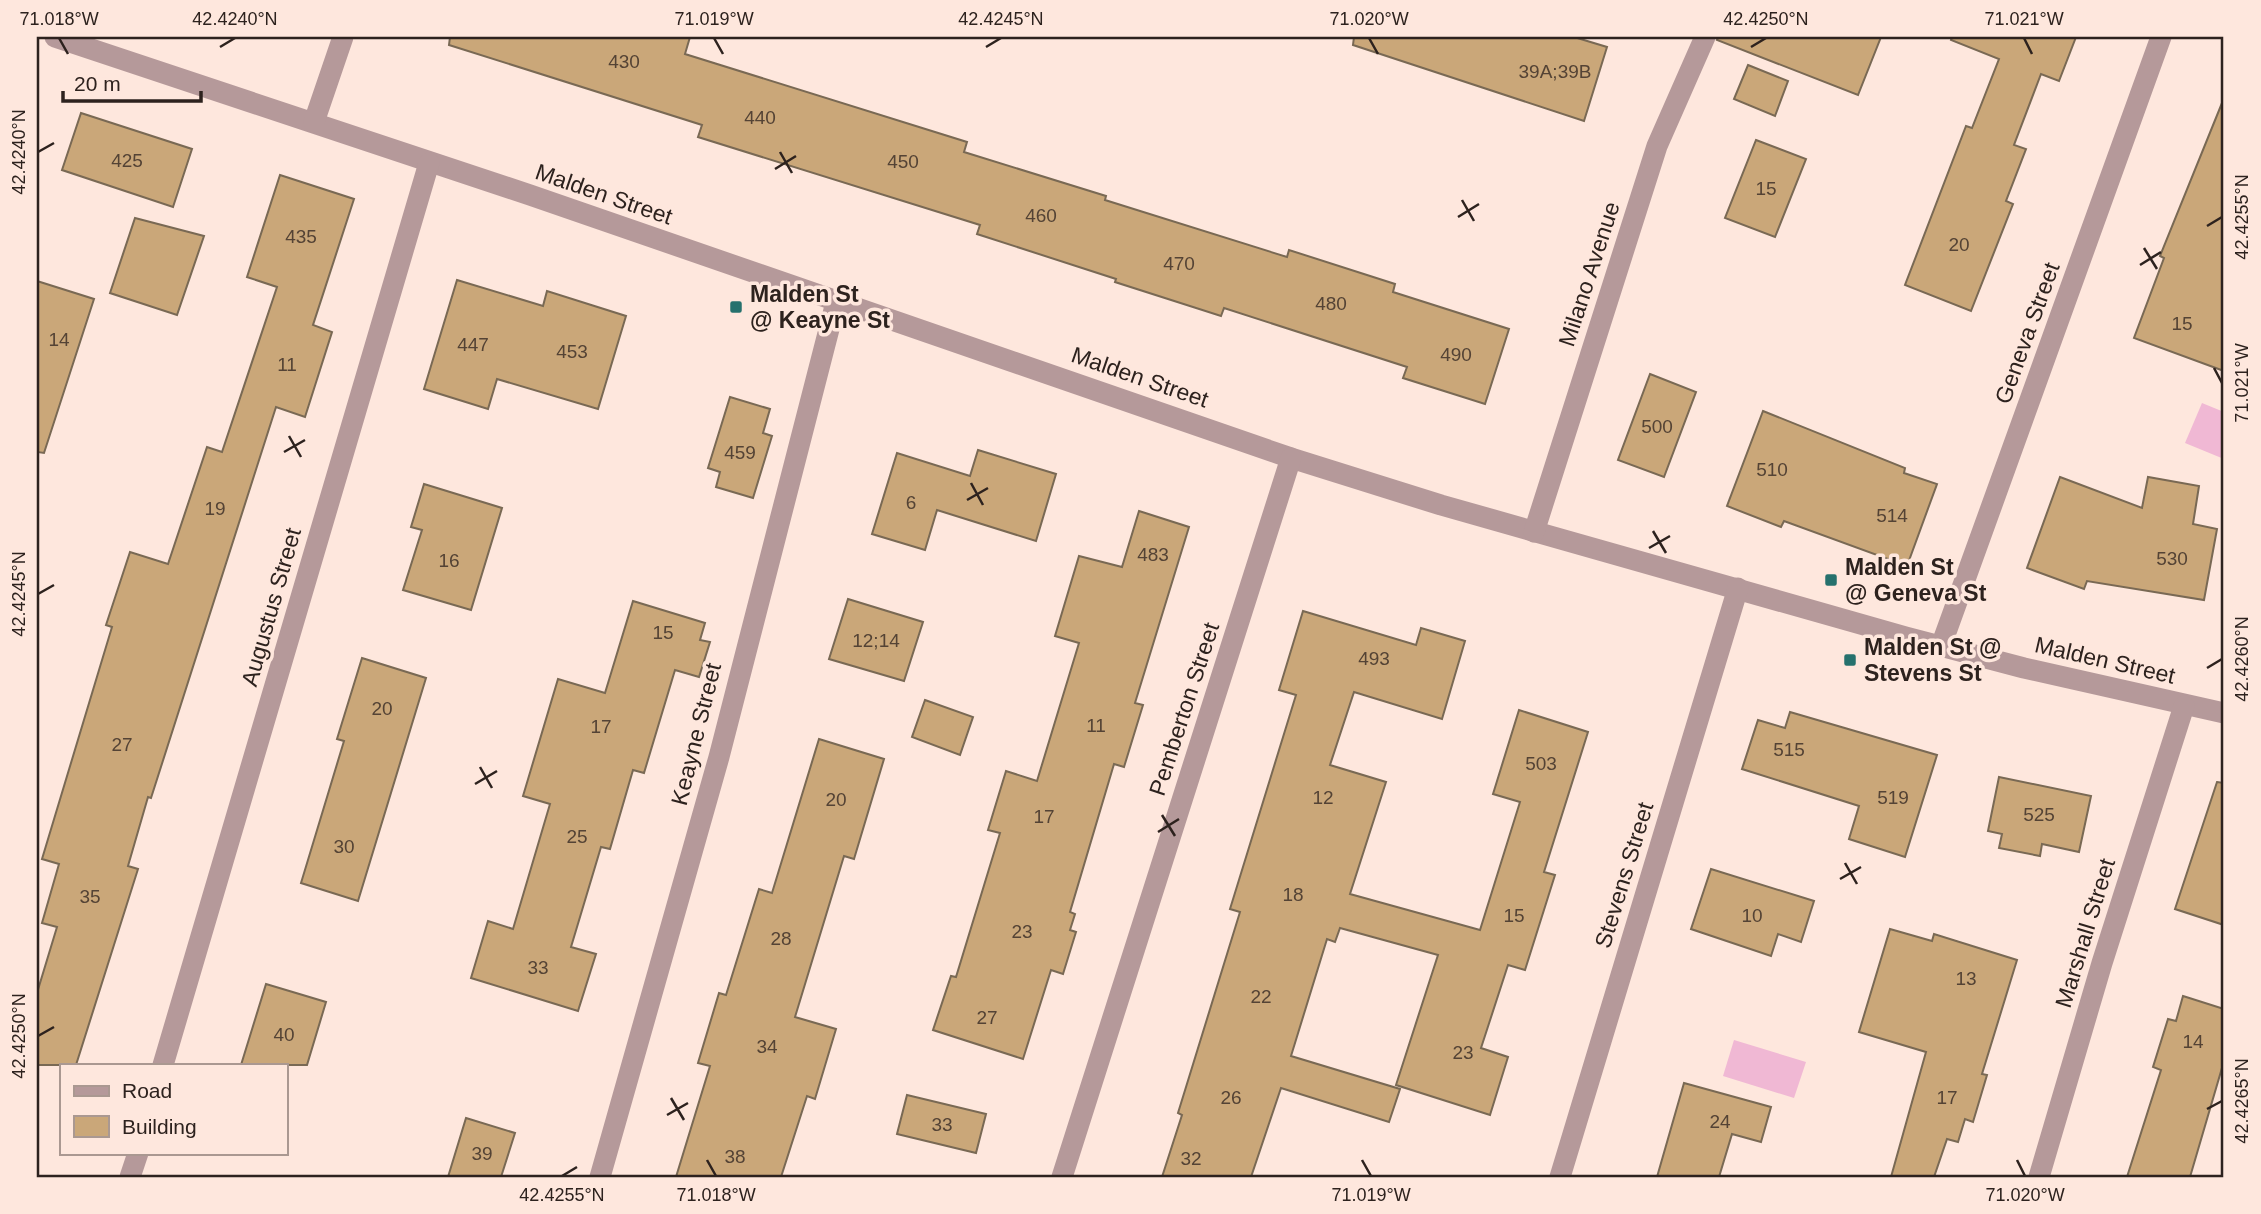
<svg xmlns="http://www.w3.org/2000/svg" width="2261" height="1214" font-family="Helvetica,sans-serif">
<rect width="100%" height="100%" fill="#fee7dd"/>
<g fill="#f0b8d4">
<path d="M 2202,403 L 2224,412 L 2224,459 L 2185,443 Z"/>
<path d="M 1734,1040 L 1806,1062 L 1794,1098 L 1723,1076 Z"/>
</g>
<g fill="#caa779" stroke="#796954" stroke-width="2">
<path d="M 450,37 L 690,37 L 685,54 L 967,142 L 964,152 L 1106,196 L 1105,200 L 1287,257 L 1289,250 L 1395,284 L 1393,292 L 1509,329 L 1485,404 L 1403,378 L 1407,367 L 1224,308 L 1221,316 L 1115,282 L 1116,279 L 977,234 L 980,225 L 698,137 L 702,125 L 449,45 Z"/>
<path d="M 1354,37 L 1574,37 L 1607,47 L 1584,121 L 1353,45 Z"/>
<path d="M 1718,37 L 1881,37 L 1858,95 L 1717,40 Z"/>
<path d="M 1952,37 L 2076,37 L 2059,81 L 2041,74 L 2014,145 L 2026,149 L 2006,201 L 2013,204 L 1971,311 L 1905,285 L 1966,126 L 1972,128 L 1999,59 L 1951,40 Z"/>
<path d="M 1748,65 L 1788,81 L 1775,116 L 1734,99 Z"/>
<path d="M 2222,103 L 2224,104 L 2224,371 L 2134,338 L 2164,258 L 2160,256 Z"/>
<path d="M 81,113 L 192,149 L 173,207 L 62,170 Z"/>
<path d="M 1756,140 L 1806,159 L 1775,237 L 1725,218 Z"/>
<path d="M 280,175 L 354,199 L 313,325 L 332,332 L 305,417 L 276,407 L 151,798 L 148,797 L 128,866 L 138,869 L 76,1065 L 37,1065 L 37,993 L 57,927 L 42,923 L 59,864 L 42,859 L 112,627 L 106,625 L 130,552 L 168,564 L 207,447 L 222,452 L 277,287 L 247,277 Z"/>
<path d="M 135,218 L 204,236 L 177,315 L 110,293 Z"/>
<path d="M 457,280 L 543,306 L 547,291 L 626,316 L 598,409 L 497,379 L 488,409 L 424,389 Z"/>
<path d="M 37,281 L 94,299 L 44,453 L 37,452 Z"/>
<path d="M 1650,374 L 1696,392 L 1664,477 L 1618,460 Z"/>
<path d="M 730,397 L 770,409 L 763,433 L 772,436 L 753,498 L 716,487 L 720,472 L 708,468 Z"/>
<path d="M 1763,411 L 1905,468 L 1904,473 L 1937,484 L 1907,566 L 1784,521 L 1781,527 L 1727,506 Z"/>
<path d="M 978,450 L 1056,474 L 1036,541 L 937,510 L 925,550 L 872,534 L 897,453 L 970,476 Z"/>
<path d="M 2060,477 L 2142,508 L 2148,477 L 2199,486 L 2193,524 L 2217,529 L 2204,600 L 2087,581 L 2084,589 L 2027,568 Z"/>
<path d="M 424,484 L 502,508 L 471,610 L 403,590 L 422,530 L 411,527 Z"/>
<path d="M 1139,511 L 1189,527 L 1135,703 L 1143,705 L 1124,767 L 1114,764 L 1070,912 L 1075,914 L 1070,930 L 1076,932 L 1063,974 L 1051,970 L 1023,1059 L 933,1030 L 951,976 L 956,977 L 1000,833 L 988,830 L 1006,771 L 1037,781 L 1079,643 L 1055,636 L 1079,556 L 1122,567 Z"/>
<path d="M 848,599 L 923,622 L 904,681 L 829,659 Z"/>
<path d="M 633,601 L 705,623 L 700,640 L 710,642 L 699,677 L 675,670 L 644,773 L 633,770 L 610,849 L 601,847 L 571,947 L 596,954 L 578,1011 L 471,978 L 488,921 L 513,929 L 550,804 L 523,796 L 558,679 L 605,693 Z"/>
<path d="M 1303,611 L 1416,645 L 1421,628 L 1465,641 L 1442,719 L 1354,692 L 1330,765 L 1386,782 L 1350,894 L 1480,930 L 1520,802 L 1493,794 L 1519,710 L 1588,732 L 1544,872 L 1555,875 L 1525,970 L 1508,965 L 1481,1048 L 1508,1057 L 1490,1115 L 1396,1085 L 1438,955 L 1340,928 L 1335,942 L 1327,939 L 1291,1056 L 1400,1089 L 1389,1122 L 1281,1088 L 1251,1177 L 1162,1177 L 1182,1115 L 1178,1113 L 1240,912 L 1230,909 L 1296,695 L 1279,690 Z"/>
<path d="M 362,658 L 426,678 L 358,901 L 301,883 L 344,741 L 337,739 Z"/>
<path d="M 925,700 L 973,717 L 960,755 L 912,737 Z"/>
<path d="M 1790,712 L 1937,755 L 1905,857 L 1849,839 L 1859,806 L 1742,769 L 1758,720 L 1785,728 Z"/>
<path d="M 819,739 L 884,759 L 854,859 L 844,856 L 795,1017 L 836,1029 L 815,1099 L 807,1096 L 781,1177 L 676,1177 L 710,1066 L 698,1063 L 719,993 L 726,995 L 759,889 L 772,893 Z"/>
<path d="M 1999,777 L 2091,796 L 2079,852 L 2042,844 L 2040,856 L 1999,848 L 2002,834 L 1988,831 Z"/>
<path d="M 2217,782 L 2224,783 L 2224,925 L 2175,909 Z"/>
<path d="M 1711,869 L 1814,901 L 1801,942 L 1778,934 L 1771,956 L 1691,929 Z"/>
<path d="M 1890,929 L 1932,941 L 1934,934 L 2017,960 L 1982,1074 L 1987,1075 L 1973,1122 L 1965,1119 L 1958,1142 L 1947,1139 L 1934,1177 L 1891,1177 L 1926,1052 L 1859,1032 Z"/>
<path d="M 266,984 L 326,1002 L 307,1065 L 241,1065 Z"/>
<path d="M 2183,996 L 2224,1009 L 2224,1061 L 2190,1177 L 2127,1177 L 2161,1070 L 2153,1067 L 2168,1019 L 2176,1021 Z"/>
<path d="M 1684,1083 L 1771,1107 L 1761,1142 L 1732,1134 L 1719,1177 L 1657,1177 Z"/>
<path d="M 907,1095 L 986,1114 L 976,1153 L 897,1134 Z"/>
<path d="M 466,1118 L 515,1133 L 501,1177 L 448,1177 Z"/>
</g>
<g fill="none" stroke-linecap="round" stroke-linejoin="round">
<g stroke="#b5999a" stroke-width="21">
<path d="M 55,37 L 530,195 L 1291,458 L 1441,505 L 1906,637 L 2024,668 L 2224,713"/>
<path d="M 314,122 L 343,37"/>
<path d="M 1534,532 L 1657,146 L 1705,37"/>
<path d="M 1941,646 L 2161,37"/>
<path d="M 163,1065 L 429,163"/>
<path d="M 130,1177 L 138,1153"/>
<path d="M 600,1177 L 719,757 L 836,302"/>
<path d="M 1062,1177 L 1291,458"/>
<path d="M 1560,1177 L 1738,588"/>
<path d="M 2039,1177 L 2102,963 L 2184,706"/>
</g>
</g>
<path fill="none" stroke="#2d221e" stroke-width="2.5" d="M 59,38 L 68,54M 714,38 L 723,54M 1369,38 L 1378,54M 2024,38 L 2032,54M 220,47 L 235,38M 986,47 L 1001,38M 1751,47 L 1766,38M 38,152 L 54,143M 780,152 L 792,173M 775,169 L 796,156M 1462,200 L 1474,221M 1458,217 L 1479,204M 2207,226 L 2222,217M 2144,248 L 2157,269M 2140,265 L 2161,252M 2214,368 L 2222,383M 289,436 L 301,457M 284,452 L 305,440M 971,483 L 983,505M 967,500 L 988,488M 1653,531 L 1666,553M 1649,548 L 1670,536M 38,594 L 54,585M 2207,668 L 2222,659M 480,767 L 492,788M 475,784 L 497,771M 1162,815 L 1175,836M 1158,832 L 1179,819M 1845,863 L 1857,884M 1840,879 L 1861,867M 38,1036 L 54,1027M 671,1098 L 684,1120M 2207,1109 L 2222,1101M 667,1115 L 688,1103M 707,1160 L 716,1176M 1362,1160 L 1371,1176M 2017,1160 L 2025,1176M 562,1176 L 577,1167"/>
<g fill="#26716d" stroke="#fee7dd" stroke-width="2.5">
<rect x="729" y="300" width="14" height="14" rx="3.5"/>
<rect x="1824" y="573" width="14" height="14" rx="3.5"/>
<rect x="1843" y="653" width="14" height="14" rx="3.5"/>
</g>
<g text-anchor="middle" stroke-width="7" stroke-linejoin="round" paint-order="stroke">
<g font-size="19" fill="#544335">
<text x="624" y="68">430</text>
<text x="1555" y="78">39A;39B</text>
<text x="760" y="124">440</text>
<text x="127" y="167">425</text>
<text x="903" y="168">450</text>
<text x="1766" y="195">15</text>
<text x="1041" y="222">460</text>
<text x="301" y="243">435</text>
<text x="1959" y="251">20</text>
<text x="1179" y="270">470</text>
<text x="1331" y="310">480</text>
<text x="2182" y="330">15</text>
<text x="59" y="346">14</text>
<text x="473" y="351">447</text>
<text x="572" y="358">453</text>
<text x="1456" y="361">490</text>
<text x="287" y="371">11</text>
<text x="1657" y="433">500</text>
<text x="740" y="459">459</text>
<text x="1772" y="476">510</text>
<text x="911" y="509">6</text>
<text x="215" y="515">19</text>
<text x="1892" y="522">514</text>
<text x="1153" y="561">483</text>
<text x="2172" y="565">530</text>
<text x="449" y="567">16</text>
<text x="663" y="639">15</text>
<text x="876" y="647">12;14</text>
<text x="1374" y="665">493</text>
<text x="382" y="715">20</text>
<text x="1096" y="732">11</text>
<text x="601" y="733">17</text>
<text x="122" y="751">27</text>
<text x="1789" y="756">515</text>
<text x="1541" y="770">503</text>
<text x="1323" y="804">12</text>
<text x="1893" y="804">519</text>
<text x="836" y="806">20</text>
<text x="2039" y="821">525</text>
<text x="1044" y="823">17</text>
<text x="577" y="843">25</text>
<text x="344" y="853">30</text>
<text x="1293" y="901">18</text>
<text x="90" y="903">35</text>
<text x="1514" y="922">15</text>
<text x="1752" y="922">10</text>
<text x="1022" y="938">23</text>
<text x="781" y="945">28</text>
<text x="538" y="974">33</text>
<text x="1966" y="985">13</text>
<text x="1261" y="1003">22</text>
<text x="987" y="1024">27</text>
<text x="284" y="1041">40</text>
<text x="2193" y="1048">14</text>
<text x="767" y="1053">34</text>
<text x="1463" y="1059">23</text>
<text x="1231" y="1104">26</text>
<text x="1947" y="1104">17</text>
<text x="1720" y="1128">24</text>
<text x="942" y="1131">33</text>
<text x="482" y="1160">39</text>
<text x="735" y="1163">38</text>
<text x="1191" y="1165">32</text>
</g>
<g font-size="23" fill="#2d221e" stroke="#fee7dd">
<text transform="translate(604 194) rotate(19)" y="8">Malden Street</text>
<text transform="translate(1589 274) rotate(-72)" y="8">Milano Avenue</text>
<text transform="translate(2027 333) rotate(-70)" y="8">Geneva Street</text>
<text transform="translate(1140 377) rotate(19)" y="8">Malden Street</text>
<text transform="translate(271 607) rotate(-74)" y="8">Augustus Street</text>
<text transform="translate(2105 660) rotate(13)" y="8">Malden Street</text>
<text transform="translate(1184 709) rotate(-72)" y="8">Pemberton Street</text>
<text transform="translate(696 734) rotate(-76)" y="8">Keayne Street</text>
<text transform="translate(1624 875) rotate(-73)" y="8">Stevens Street</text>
<text transform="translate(2085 933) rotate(-73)" y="8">Marshall Street</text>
</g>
<g font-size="23" font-weight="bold" fill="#2d221e" stroke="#fee7dd" text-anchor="start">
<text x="750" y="302">Malden St<tspan x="750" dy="26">@ Keayne St</tspan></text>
<text x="1845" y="575">Malden St<tspan x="1845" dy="26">@ Geneva St</tspan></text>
<text x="1864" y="655">Malden St @<tspan x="1864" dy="26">Stevens St</tspan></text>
</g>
</g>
<rect width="2261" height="1214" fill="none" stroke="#fee7dd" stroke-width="77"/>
<rect x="60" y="1064" width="228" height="91" fill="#fee7dd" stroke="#aa9891" stroke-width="2"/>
<rect x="74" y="1086" width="35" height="10" fill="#b5999a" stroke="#aa9891" stroke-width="2"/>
<text x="122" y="1098" font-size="21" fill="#2d221e">Road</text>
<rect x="74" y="1116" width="35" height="21" fill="#caa779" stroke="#aa9891" stroke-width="2"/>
<text x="122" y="1134" font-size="21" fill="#2d221e">Building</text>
<path d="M63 91v10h138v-10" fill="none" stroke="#2d221e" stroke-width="3.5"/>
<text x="74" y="91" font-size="21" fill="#2d221e" stroke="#fee7dd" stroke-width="5" paint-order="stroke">20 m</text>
<rect x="38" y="38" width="2184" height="1138" fill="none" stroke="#2d221e" stroke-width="2.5"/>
<g font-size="18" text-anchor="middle" fill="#2d221e">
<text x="59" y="25">71.018°W</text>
<text x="235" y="25">42.4240°N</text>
<text x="714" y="25">71.019°W</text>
<text x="1001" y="25">42.4245°N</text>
<text x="1369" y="25">71.020°W</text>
<text x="1766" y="25">42.4250°N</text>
<text x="2024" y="25">71.021°W</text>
<text transform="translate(19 152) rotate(-90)" y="6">42.4240°N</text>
<text transform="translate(2242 217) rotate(-90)" y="6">42.4255°N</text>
<text transform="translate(2242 383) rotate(-90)" y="6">71.021°W</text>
<text transform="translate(19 594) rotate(-90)" y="6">42.4245°N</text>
<text transform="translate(2242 659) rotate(-90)" y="6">42.4260°N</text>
<text transform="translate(19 1036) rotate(-90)" y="6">42.4250°N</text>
<text transform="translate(2242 1101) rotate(-90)" y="6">42.4265°N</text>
<text x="562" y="1201">42.4255°N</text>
<text x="716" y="1201">71.018°W</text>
<text x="1371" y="1201">71.019°W</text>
<text x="2025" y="1201">71.020°W</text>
</g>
</svg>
